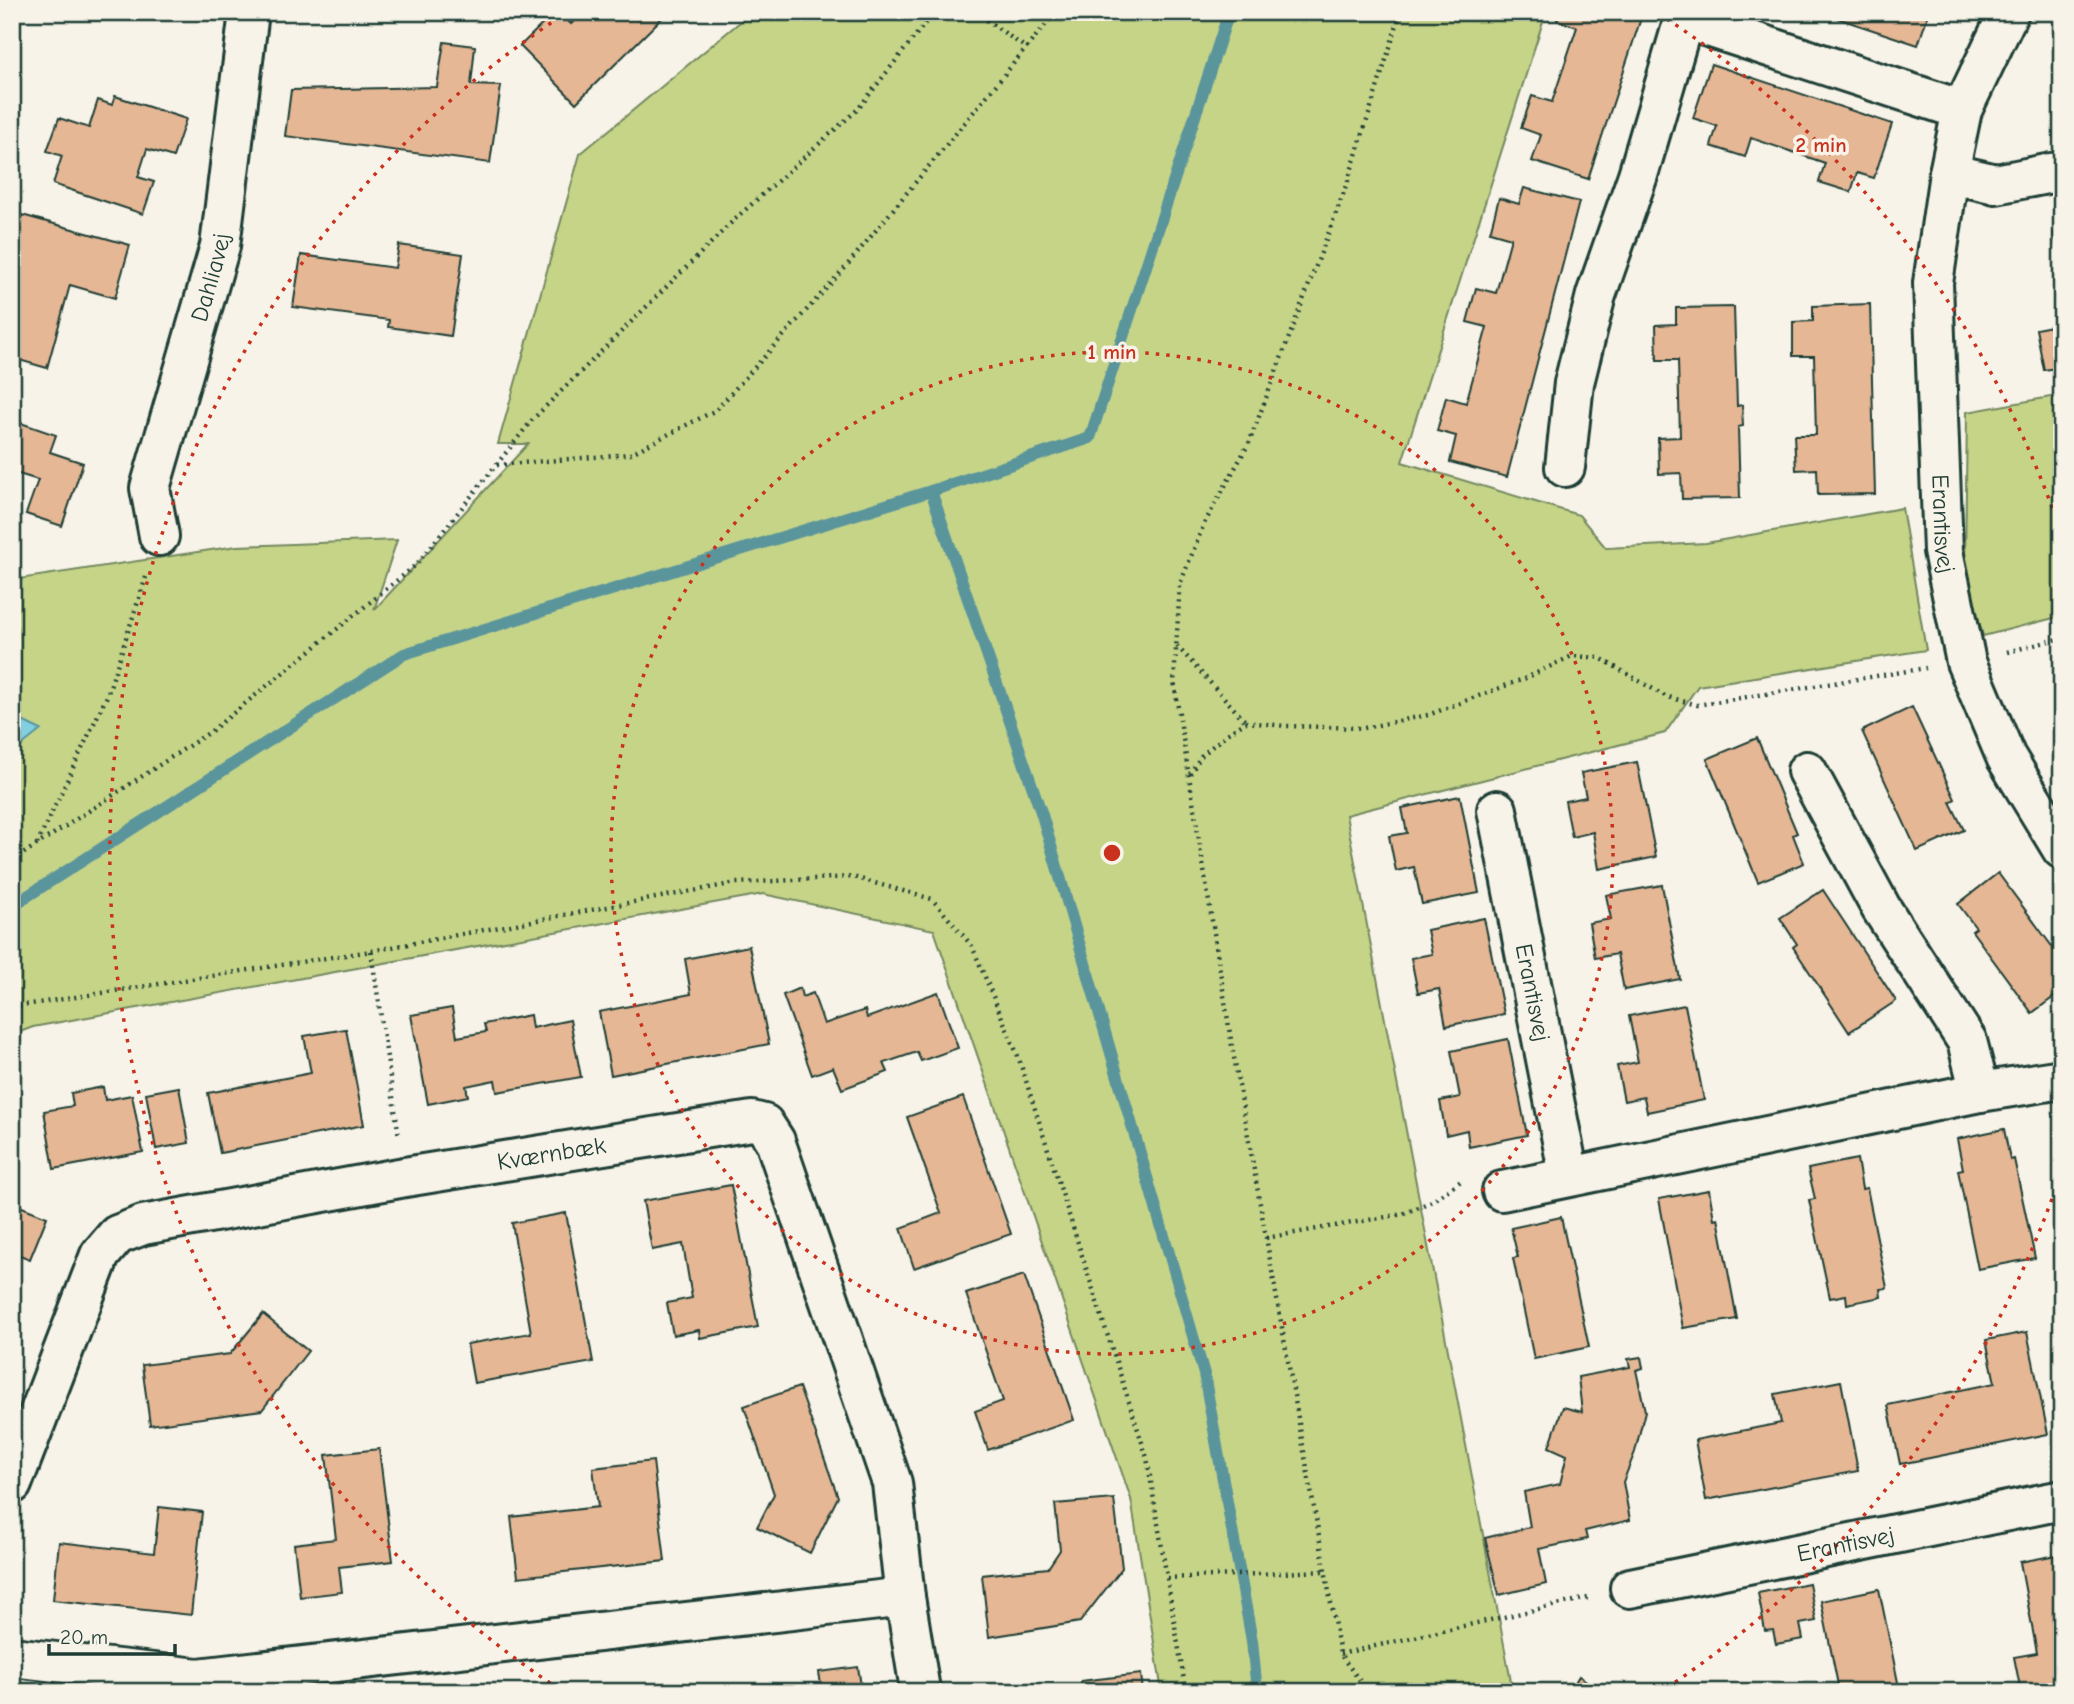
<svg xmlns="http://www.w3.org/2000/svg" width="2074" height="1704" font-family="'Comic Neue',sans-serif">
<rect width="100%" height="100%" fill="#f7f3e8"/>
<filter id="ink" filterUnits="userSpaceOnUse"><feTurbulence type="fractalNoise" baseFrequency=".0143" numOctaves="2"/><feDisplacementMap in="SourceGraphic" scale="14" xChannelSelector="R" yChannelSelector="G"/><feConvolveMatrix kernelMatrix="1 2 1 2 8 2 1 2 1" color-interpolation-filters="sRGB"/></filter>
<g filter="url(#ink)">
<g fill="#c6d488" stroke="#72885e" stroke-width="2">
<path d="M 752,12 L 1546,12 L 1402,462 L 1579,515 L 1606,548 L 1706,543 L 1902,508 L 1926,650 L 1698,686 L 1665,733 L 1346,815 L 1513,1692 L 1162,1692 L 1131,1499 L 934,930 L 763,894 L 33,1027 L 12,1035 L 12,580 L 237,546 L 397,540 L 374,610 L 528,444 L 498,444 L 580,154 Z"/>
<path d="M 2062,395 L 2062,616 L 1983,636 L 1965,569 L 1967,412 Z"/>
</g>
<path fill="#82cfe2" stroke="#5a959c" stroke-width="2" d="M 14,717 L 41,730 L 12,753 L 12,718 Z"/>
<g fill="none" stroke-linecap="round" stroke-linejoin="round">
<g stroke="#5a959c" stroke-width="12">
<path d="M 1229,12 L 1090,438 L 931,491 L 1042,815 L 1204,1374 L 1252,1641 L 1257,1692"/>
<path d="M 12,906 L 404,654 L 931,491"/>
</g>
</g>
<g fill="#e5b795" stroke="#1f3d34" stroke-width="2">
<path d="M 555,12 L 559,12 L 571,24 L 583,12 L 668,12 L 576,103 L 520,46 Z"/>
<path d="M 1559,12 L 1643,12 L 1588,179 L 1532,161 L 1541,135 L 1521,128 L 1532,96 L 1552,102 L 1577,27 L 1557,20 Z"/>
<path d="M 1819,12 L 1929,12 L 1918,45 Z"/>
<path d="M 444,42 L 475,46 L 471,85 L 501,86 L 490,163 L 285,136 L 291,90 L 437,87 Z"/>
<path d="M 1711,64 L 1892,124 L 1874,178 L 1857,173 L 1851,192 L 1819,182 L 1825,163 L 1751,138 L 1745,157 L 1711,146 L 1717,126 L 1693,118 Z"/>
<path d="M 115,96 L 186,119 L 173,157 L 147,149 L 138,177 L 154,182 L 143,214 L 53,184 L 62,156 L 47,151 L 59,118 L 89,128 L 98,100 L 112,105 Z"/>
<path d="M 1524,188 L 1579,202 L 1507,477 L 1450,462 L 1456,436 L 1437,431 L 1446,397 L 1466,403 L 1487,327 L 1467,322 L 1476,288 L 1496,293 L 1511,238 L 1490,232 L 1499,198 L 1519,204 Z"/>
<path d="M 22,215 L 130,245 L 115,298 L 70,285 L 47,368 L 12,358 L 12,250 Z"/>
<path d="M 2062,231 L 2062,270 L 2054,233 Z"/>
<path d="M 399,245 L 463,254 L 451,336 L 388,327 L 389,320 L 293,307 L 301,255 L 395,268 Z"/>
<path d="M 1870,304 L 1875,494 L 1818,495 L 1817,469 L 1796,470 L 1794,435 L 1816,435 L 1814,356 L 1793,356 L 1793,322 L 1813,321 L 1813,306 Z"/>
<path d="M 1734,307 L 1737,406 L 1742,405 L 1743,426 L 1738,427 L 1740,498 L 1682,499 L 1681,473 L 1659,474 L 1658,438 L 1680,437 L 1678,360 L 1657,360 L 1656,325 L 1676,324 L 1676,308 Z"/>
<path d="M 2062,324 L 2062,367 L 2044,370 L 2036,329 Z"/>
<path d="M 12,420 L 56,435 L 50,452 L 83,463 L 62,526 L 26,514 L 38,480 L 12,472 Z"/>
<path d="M 1912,707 L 1955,799 L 1950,802 L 1964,830 L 1917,851 L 1862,731 Z"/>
<path d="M 1757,738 L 1797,833 L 1793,835 L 1804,863 L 1758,882 L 1707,759 Z"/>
<path d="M 1637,762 L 1656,857 L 1599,869 L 1593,832 L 1572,837 L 1565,801 L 1586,797 L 1581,773 Z"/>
<path d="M 1460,796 L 1479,893 L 1422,904 L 1414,867 L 1396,871 L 1389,836 L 1407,833 L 1402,808 Z"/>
<path d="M 1998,873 L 2062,960 L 2062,991 L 2032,1013 L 1972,931 L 1976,928 L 1958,904 Z"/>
<path d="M 1662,885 L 1680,979 L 1624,990 L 1617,954 L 1595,958 L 1589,923 L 1611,919 L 1606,895 Z"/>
<path d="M 1823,890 L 1896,1001 L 1849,1032 L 1793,947 L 1797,944 L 1780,918 Z"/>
<path d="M 1484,918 L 1504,1014 L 1446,1026 L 1439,989 L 1418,993 L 1411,958 L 1432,954 L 1427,930 Z"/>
<path d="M 749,946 L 769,1044 L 611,1075 L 599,1012 L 691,994 L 685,959 Z"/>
<path d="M 800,988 L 802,997 L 813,993 L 824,1024 L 865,1010 L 867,1018 L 938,992 L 958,1048 L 921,1061 L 917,1052 L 884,1063 L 888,1072 L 842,1089 L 833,1067 L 812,1075 L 783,995 Z"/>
<path d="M 1685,1005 L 1704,1100 L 1647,1112 L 1644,1097 L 1624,1101 L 1617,1066 L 1638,1062 L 1629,1016 Z"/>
<path d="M 452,1008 L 457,1037 L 486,1032 L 484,1024 L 530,1015 L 532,1028 L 570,1020 L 581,1077 L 497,1092 L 495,1080 L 466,1086 L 468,1096 L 428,1104 L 411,1015 Z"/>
<path d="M 346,1029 L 364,1125 L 220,1153 L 208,1093 L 311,1073 L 304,1036 Z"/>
<path d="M 1508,1039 L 1527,1135 L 1469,1147 L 1467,1130 L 1446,1135 L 1440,1101 L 1460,1097 L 1451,1051 Z"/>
<path d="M 103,1087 L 105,1100 L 132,1095 L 143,1152 L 54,1169 L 44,1111 L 73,1106 L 71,1093 Z"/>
<path d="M 179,1087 L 189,1143 L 156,1149 L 146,1093 Z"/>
<path d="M 963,1097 L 1011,1234 L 914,1268 L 901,1228 L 941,1213 L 907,1117 Z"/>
<path d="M 2004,1129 L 2010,1160 L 2014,1159 L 2035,1258 L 1978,1269 L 1958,1170 L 1963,1169 L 1957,1139 Z"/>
<path d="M 1857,1159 L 1862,1189 L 1867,1188 L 1887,1288 L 1880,1289 L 1881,1297 L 1847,1304 L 1846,1295 L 1830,1298 L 1809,1200 L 1815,1199 L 1808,1169 Z"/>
<path d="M 731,1185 L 758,1327 L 700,1338 L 699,1330 L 673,1335 L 667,1303 L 692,1298 L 683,1244 L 652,1250 L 643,1201 Z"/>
<path d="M 1709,1190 L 1714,1219 L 1718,1218 L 1737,1319 L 1683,1328 L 1659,1199 Z"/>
<path d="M 12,1203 L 47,1217 L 30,1259 L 12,1252 Z"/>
<path d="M 566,1213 L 593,1362 L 474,1383 L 467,1344 L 531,1333 L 512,1223 Z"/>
<path d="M 1561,1217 L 1589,1347 L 1534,1359 L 1513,1258 L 1518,1257 L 1511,1228 Z"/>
<path d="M 1024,1275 L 1074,1420 L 988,1450 L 975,1411 L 1003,1401 L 966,1294 Z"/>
<path d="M 263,1314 L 308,1351 L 262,1410 L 150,1425 L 142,1365 L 230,1354 Z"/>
<path d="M 2027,1332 L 2048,1434 L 1900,1464 L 1888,1405 L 1995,1383 L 1986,1340 Z"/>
<path d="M 1641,1357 L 1643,1368 L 1636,1370 L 1645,1411 L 1635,1452 L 1623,1482 L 1630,1520 L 1585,1531 L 1587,1539 L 1539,1549 L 1546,1584 L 1499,1595 L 1485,1538 L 1530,1527 L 1524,1492 L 1560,1484 L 1567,1455 L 1549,1447 L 1563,1407 L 1582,1412 L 1578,1377 L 1630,1367 L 1628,1359 Z"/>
<path d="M 1841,1381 L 1858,1471 L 1706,1500 L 1695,1440 L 1781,1423 L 1775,1394 Z"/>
<path d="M 799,1387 L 838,1497 L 810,1553 L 757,1527 L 774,1494 L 744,1406 Z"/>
<path d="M 379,1449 L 393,1561 L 339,1567 L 342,1592 L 300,1597 L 294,1544 L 336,1539 L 326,1455 Z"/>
<path d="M 653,1461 L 665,1561 L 518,1577 L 511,1517 L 598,1507 L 593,1468 Z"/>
<path d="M 1114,1499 L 1122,1568 L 1080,1622 L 989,1637 L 982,1575 L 1048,1568 L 1060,1550 L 1055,1504 Z"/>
<path d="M 159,1507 L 202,1512 L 191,1615 L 53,1600 L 59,1542 L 154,1553 Z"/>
<path d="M 2062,1554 L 2062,1689 L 2021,1692 L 2014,1657 L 2037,1653 L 2020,1562 Z"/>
<path d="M 1809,1583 L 1816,1621 L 1800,1624 L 1803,1639 L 1776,1644 L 1773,1630 L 1765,1631 L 1758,1593 Z"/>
<path d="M 1879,1589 L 1900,1692 L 1829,1692 L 1839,1690 L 1821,1601 Z"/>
<path d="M 858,1667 L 862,1692 L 822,1692 L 819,1672 Z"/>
<path d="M 1141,1674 L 1143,1692 L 1082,1692 L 1081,1681 Z"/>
<path d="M 1579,1676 L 1603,1692 L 1569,1692 Z"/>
</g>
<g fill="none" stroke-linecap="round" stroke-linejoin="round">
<defs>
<g id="street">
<path id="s1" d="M 2009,12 L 1962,110 L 1949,173 L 1933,283 L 1943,551 L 1966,662 L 2006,757 L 2062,849"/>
<path d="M 1684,19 L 1962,110"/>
<path d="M 1949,173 L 1996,184 L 2062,171"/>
<path d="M 1565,467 L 1574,383 L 1596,295 L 1638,175 L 1686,12"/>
<path id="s2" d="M 159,536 L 150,488 L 220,246 L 249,12"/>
<path d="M 1807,771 L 1881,908 L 1967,1041 L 1980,1092"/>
<path id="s3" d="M 1497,810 L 1569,1176"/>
<path d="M 1502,1191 L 1980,1092 L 2062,1079"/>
<path id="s4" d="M 12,1484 L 100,1255 L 117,1235 L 143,1225 L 405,1177 L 752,1121 L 764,1124 L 775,1141 L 892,1483 L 905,1597 L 920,1690"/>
<path id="s5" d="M 1630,1588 L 2062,1500"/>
<path d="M 12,1657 L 198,1678 L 905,1597"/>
</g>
</defs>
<use href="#street" stroke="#1f3d34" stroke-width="44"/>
<g stroke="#1f3d34" stroke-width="4.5" stroke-dasharray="2 5" stroke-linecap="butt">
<path d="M 975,12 L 1026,48"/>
<path d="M 497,465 L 630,454 L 716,410 L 844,269 L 1056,12"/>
<path d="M 1177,646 L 1246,722"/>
<path d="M 2007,652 L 2062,638"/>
<path d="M 1190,774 L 1201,756 L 1227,734 L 1246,722 L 1286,726 L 1364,728 L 1428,715 L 1526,678 L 1572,656 L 1600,658 L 1665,696 L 1697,705 L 1926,668"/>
<path d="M 37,844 L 107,696 L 147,574"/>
<path d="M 12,861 L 210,732 L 416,565 L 533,419 L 734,220 L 858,109 L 934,12"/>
<path d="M 371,951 L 399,1137"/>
<path d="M 12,1007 L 371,951 L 736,883 L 853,877 L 932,899 L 972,946 L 1018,1056 L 1147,1458 L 1186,1692"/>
<path d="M 1266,1238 L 1403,1214 L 1432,1201 L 1461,1181 L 1464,1182"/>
<path d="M 1167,1578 L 1325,1571"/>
<path d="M 1340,1654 L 1592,1597"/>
<path d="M 1368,1692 L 1340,1654 L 1232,1046 L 1174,682 L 1180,584 L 1204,524 L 1249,443 L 1347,184 L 1401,12"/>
</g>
<use href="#street" stroke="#f7f3e8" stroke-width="38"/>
</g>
</g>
<g fill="none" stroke="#c8321e" stroke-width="3.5" stroke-dasharray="3.5 7">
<circle cx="1112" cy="853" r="501"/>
<path d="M2059 1179A1002 1002 0 0 1 1665 1689M559 1689A1002 1002 0 0 1 566 13M1658 13A1002 1002 0 0 1 2059 527"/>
</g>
<g text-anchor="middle" stroke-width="7" stroke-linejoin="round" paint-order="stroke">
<g font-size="24" fill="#1f3d34" stroke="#f7f3e8">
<text dy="8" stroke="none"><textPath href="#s2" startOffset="268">Dahliavej</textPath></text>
<text dy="8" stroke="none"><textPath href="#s1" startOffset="525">Erantisvej</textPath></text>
<text dy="8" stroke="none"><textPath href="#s3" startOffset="186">Erantisvej</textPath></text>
<text dy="8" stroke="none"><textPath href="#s4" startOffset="714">Kværnbæk</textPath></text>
<text dy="8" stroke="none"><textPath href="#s5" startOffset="220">Erantisvej</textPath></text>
</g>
</g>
<circle cx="1112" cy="853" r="10" fill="#c8321e" stroke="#f7f3e8" stroke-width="3.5"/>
<g font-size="21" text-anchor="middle" font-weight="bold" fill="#c8321e" stroke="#f7f3e8" stroke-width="7" stroke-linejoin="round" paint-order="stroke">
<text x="1821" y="152">2 min</text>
<text x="1112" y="359">1 min</text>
</g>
<rect width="2074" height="1704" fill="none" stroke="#f7f3e8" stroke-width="42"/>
<rect x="21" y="21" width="2032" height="1662" fill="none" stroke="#1f3d34" stroke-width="2.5" filter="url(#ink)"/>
<path d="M49 1644v10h126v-10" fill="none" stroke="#1f3d34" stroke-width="3.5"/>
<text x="60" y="1644" font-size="21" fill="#1f3d34" stroke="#f7f3e8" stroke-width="5" paint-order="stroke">20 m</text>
</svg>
